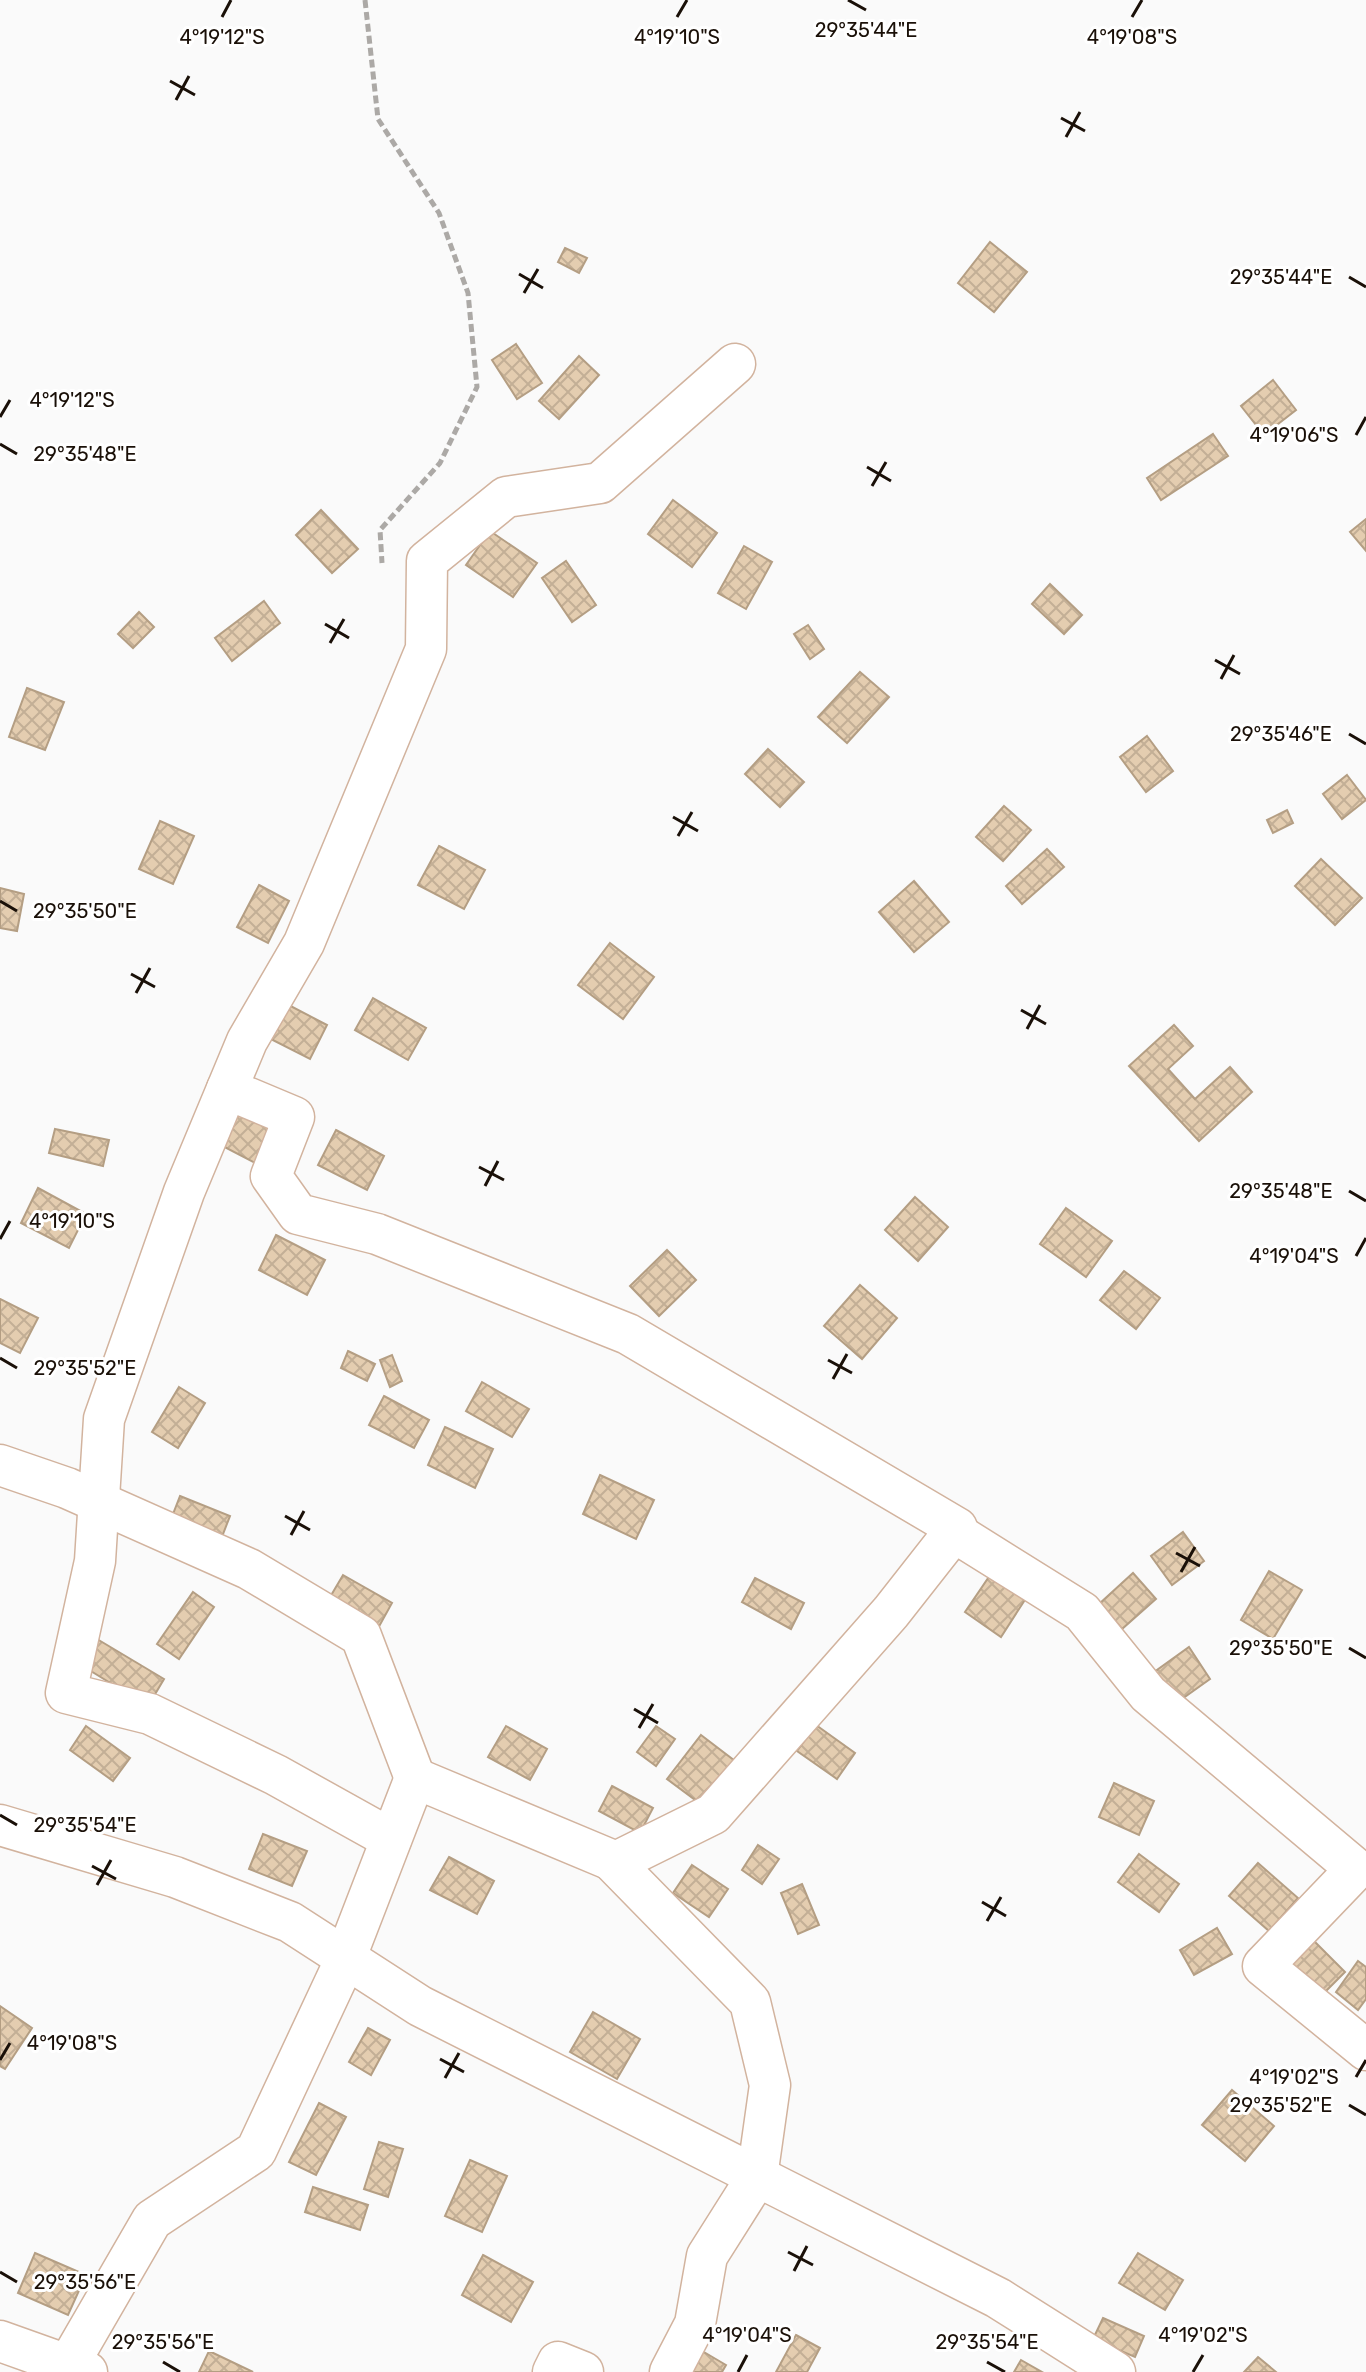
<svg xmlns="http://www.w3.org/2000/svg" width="1366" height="2372" font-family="Rubik,sans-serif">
<defs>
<pattern id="building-cross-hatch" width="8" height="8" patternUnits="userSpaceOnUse" patternTransform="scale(2)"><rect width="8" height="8" fill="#e4cdb0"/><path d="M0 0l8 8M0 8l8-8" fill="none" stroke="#c3af96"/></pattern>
</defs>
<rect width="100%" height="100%" fill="#fafafa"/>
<g fill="url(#building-cross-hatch)" stroke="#b49e83" stroke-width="2">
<path d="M 990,242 L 1027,272 L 994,312 L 958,283 Z"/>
<path d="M 565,248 L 587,258 L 579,273 L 558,262 Z"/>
<path d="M 516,344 L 542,383 L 517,399 L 492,360 Z"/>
<path d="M 579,356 L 599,375 L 559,419 L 539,401 Z"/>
<path d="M 1273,380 L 1296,410 L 1264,435 L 1241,406 Z"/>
<path d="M 1213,434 L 1228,456 L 1161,500 L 1147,478 Z"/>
<path d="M 673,500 L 717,533 L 692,567 L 648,534 Z"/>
<path d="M 321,510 L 358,549 L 332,573 L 296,535 Z"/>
<path d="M 1366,519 L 1366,551 L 1350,532 Z"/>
<path d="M 490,531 L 537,563 L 513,597 L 466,565 Z"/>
<path d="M 744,546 L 772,562 L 746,609 L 718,593 Z"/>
<path d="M 566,561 L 596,605 L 572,622 L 542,578 Z"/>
<path d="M 1050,584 L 1082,615 L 1064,634 L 1032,604 Z"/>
<path d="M 264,601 L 280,623 L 232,661 L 215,638 Z"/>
<path d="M 139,612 L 154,627 L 133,648 L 118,634 Z"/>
<path d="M 808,625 L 824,649 L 810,659 L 794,634 Z"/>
<path d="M 860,672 L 889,697 L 847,743 L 818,717 Z"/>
<path d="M 27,688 L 64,702 L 45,750 L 9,737 Z"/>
<path d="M 1147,736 L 1173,771 L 1146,792 L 1120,757 Z"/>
<path d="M 768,749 L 804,782 L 780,807 L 745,774 Z"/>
<path d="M 1347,775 L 1366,800 L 1342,819 L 1323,794 Z"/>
<path d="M 1004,806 L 1031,830 L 1003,861 L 976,837 Z"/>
<path d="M 1287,810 L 1293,823 L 1273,833 L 1267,820 Z"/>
<path d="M 160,821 L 194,836 L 173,884 L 139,869 Z"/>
<path d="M 439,846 L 485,870 L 464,909 L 418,885 Z"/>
<path d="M 1047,849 L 1064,867 L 1022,904 L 1006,886 Z"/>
<path d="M 1321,859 L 1362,898 L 1335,925 L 1295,886 Z"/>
<path d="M 914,881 L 949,922 L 914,952 L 879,912 Z"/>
<path d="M 259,885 L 289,901 L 268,943 L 237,927 Z"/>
<path d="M 0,888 L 24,894 L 17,931 L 0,928 Z"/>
<path d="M 610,943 L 654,977 L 623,1019 L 578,985 Z"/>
<path d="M 373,998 L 426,1028 L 408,1060 L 355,1030 Z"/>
<path d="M 279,1000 L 327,1025 L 310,1059 L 261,1034 Z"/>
<path d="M 1174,1025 L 1193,1046 L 1168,1069 L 1195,1099 L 1230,1067 L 1252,1092 L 1199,1141 L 1129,1066 Z"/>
<path d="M 230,1107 L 279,1131 L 261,1166 L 213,1141 Z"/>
<path d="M 55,1129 L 109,1140 L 103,1166 L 49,1153 Z"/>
<path d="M 336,1130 L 384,1156 L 367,1190 L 318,1165 Z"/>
<path d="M 38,1188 L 86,1214 L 69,1248 L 21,1223 Z"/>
<path d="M 915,1197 L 948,1227 L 918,1261 L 885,1230 Z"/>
<path d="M 1066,1208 L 1112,1241 L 1086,1277 L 1040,1244 Z"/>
<path d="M 276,1235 L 325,1260 L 307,1295 L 259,1270 Z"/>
<path d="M 667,1250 L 696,1280 L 659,1316 L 630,1286 Z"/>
<path d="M 1124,1271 L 1160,1298 L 1136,1329 L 1100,1300 Z"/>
<path d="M 860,1285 L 897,1318 L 862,1359 L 824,1326 Z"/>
<path d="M 0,1299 L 38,1318 L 20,1353 L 0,1343 Z"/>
<path d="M 348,1351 L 375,1364 L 367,1381 L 341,1368 Z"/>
<path d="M 392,1355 L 402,1381 L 390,1387 L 380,1360 Z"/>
<path d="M 482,1382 L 529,1409 L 512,1437 L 466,1411 Z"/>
<path d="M 179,1387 L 205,1403 L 178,1448 L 152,1432 Z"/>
<path d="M 384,1396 L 429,1420 L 414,1448 L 369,1425 Z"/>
<path d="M 445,1427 L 493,1449 L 475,1488 L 428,1465 Z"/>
<path d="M 600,1475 L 654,1500 L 636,1539 L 583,1514 Z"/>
<path d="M 180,1496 L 230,1516 L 218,1547 L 168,1527 Z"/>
<path d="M 1183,1532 L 1204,1561 L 1172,1585 L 1151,1556 Z"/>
<path d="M 995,1568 L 1030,1592 L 1001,1637 L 965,1612 Z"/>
<path d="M 1269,1571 L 1302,1590 L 1273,1639 L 1241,1620 Z"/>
<path d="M 1133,1573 L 1156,1599 L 1122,1629 L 1100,1603 Z"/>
<path d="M 343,1575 L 392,1603 L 376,1632 L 326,1604 Z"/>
<path d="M 755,1578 L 804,1603 L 791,1629 L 742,1602 Z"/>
<path d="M 193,1592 L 214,1607 L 179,1659 L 157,1644 Z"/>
<path d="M 97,1639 L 164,1679 L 148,1706 L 81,1665 Z"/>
<path d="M 1189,1647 L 1210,1679 L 1172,1706 L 1150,1675 Z"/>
<path d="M 816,1725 L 855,1753 L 837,1779 L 797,1751 Z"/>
<path d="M 86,1726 L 130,1758 L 113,1781 L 70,1750 Z"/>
<path d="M 506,1726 L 547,1749 L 530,1780 L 488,1757 Z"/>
<path d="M 656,1726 L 675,1739 L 656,1766 L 637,1752 Z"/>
<path d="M 701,1735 L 735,1761 L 702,1805 L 667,1779 Z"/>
<path d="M 1114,1783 L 1154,1801 L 1139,1835 L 1099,1817 Z"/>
<path d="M 612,1786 L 653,1808 L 640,1833 L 599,1811 Z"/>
<path d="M 263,1834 L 307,1851 L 292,1886 L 249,1869 Z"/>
<path d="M 758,1845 L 779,1859 L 762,1884 L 742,1870 Z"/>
<path d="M 1139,1854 L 1179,1884 L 1159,1912 L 1118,1882 Z"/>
<path d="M 449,1857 L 494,1881 L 477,1914 L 430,1890 Z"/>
<path d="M 1258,1863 L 1298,1898 L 1269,1931 L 1229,1896 Z"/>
<path d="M 692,1865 L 728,1889 L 709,1917 L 673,1893 Z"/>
<path d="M 802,1884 L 819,1925 L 798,1934 L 781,1893 Z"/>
<path d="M 1217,1928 L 1232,1954 L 1194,1975 L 1180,1950 Z"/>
<path d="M 1311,1938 L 1345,1972 L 1315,2002 L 1281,1969 Z"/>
<path d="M 1358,1961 L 1366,1967 L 1366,1999 L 1358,2010 L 1336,1992 Z"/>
<path d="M 0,2006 L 32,2028 L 5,2069 L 0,2066 Z"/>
<path d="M 593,2012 L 640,2039 L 617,2079 L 570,2052 Z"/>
<path d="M 368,2028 L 390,2040 L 371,2075 L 349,2062 Z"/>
<path d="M 1232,2090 L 1274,2126 L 1245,2161 L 1202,2125 Z"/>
<path d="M 319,2103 L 346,2117 L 316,2175 L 289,2162 Z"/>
<path d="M 379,2142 L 403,2149 L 388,2197 L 364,2189 Z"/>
<path d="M 470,2160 L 507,2176 L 482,2232 L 445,2216 Z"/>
<path d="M 313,2187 L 368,2205 L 360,2230 L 305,2212 Z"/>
<path d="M 35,2253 L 86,2275 L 68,2315 L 18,2293 Z"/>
<path d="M 1138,2253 L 1183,2280 L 1165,2310 L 1119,2283 Z"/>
<path d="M 483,2255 L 533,2282 L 511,2322 L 462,2295 Z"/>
<path d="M 1103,2318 L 1144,2336 L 1135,2357 L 1093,2339 Z"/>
<path d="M 796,2335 L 820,2348 L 807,2372 L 776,2372 Z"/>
<path d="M 692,2345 L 726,2365 L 722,2372 L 680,2372 Z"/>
<path d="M 209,2351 L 253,2372 L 199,2372 Z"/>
<path d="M 1258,2357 L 1276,2372 L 1244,2372 Z"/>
<path d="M 1021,2360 L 1042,2372 L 1014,2372 Z"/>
</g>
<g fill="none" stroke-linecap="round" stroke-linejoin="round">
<defs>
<g id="minor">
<path d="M 0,1465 L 67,1488 L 249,1569 L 361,1636 L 415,1778"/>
<path d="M 954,1532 L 1082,1612 L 1148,1694 L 1356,1869 L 1263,1966 L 1366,2050"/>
<path d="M 0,1825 L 175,1877 L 290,1922 L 420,2006 L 998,2298 L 1115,2372"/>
<path d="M 391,1839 L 276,1775 L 150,1714 L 66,1693 L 95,1561 L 104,1419 L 184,1192 L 247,1041 L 304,943 L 426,649 L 427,561 L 506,497 L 600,483 L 735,364"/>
<path d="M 611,1860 L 750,2002 L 770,2085 L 757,2177 L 707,2256 L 695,2324 L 670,2372"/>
<path d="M 0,2341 L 87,2372"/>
<path d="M 64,2372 L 152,2220 L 256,2151 L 342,1967 L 415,1778 L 616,1862 L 713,1814 L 891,1612 L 957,1528 L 628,1334 L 377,1234 L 298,1214 L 271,1176 L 294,1117 L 227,1089"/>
<path d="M 553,2372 L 558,2362 L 583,2372"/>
</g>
</defs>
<use href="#minor" stroke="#d2b39e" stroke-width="43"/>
<path stroke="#aca9a6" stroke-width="5" stroke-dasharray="8 4" stroke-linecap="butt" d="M 365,0 L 378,119 L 439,213 L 468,293 L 477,387 L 440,463 L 380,530 L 382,563"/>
<use href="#minor" stroke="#fff" stroke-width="40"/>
</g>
<path fill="none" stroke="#1a1008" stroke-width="3" d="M 848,0 L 866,10M 222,17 L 231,0M 677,17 L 687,0M 1132,17 L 1142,0M 170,81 L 195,95M 176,100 L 189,76M 1061,118 L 1085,131M 1066,137 L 1080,112M 519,274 L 543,288M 1349,277 L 1366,287M 524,293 L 538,269M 0,417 L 10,400M 1356,435 L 1366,417M 0,444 L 17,454M 867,467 L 891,481M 872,486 L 886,462M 325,624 L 349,638M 330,643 L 344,619M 1215,660 L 1240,674M 1221,679 L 1234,655M 1349,734 L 1366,744M 673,817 L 698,831M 678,836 L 692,812M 0,901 L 17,911M 131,974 L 155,987M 136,993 L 150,968M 1021,1010 L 1046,1024M 1027,1029 L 1040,1005M 479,1167 L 504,1180M 485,1186 L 498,1161M 1349,1191 L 1366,1201M 0,1239 L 10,1221M 1356,1256 L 1366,1238M 0,1358 L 17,1368M 828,1360 L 852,1373M 833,1379 L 847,1354M 285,1516 L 310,1530M 291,1535 L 304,1511M 1176,1553 L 1200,1566M 1181,1572 L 1195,1547M 1349,1648 L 1366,1658M 634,1709 L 658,1723M 639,1728 L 653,1704M 0,1815 L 17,1825M 92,1866 L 116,1879M 97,1885 L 111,1860M 982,1902 L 1006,1916M 987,1921 L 1001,1897M 440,2059 L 464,2072M 0,2060 L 10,2043M 1356,2077 L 1366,2060M 445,2078 L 459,2053M 1349,2105 L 1366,2115M 788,2252 L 813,2265M 794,2271 L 807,2246M 0,2272 L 17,2282M 163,2362 L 180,2372M 987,2362 L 1005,2372M 738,2372 L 747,2355M 1193,2372 L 1203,2355"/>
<g font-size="20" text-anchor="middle" fill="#1a1008" stroke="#fff" stroke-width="6" stroke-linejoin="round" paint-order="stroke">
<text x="866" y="37">29°35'44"E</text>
<text x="222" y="44">4°19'12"S</text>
<text x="677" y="44">4°19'10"S</text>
<text x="1132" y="44">4°19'08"S</text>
<text x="1281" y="284">29°35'44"E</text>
<text x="72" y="407">4°19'12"S</text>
<text x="1294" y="442">4°19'06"S</text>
<text x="85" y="461">29°35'48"E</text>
<text x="1281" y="741">29°35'46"E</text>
<text x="85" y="918">29°35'50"E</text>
<text x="1281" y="1198">29°35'48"E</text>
<text x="72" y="1228">4°19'10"S</text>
<text x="1294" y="1263">4°19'04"S</text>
<text x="85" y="1375">29°35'52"E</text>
<text x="1281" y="1655">29°35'50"E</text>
<text x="85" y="1832">29°35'54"E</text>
<text x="72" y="2050">4°19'08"S</text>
<text x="1294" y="2084">4°19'02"S</text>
<text x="1281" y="2112">29°35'52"E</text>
<text x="85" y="2289">29°35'56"E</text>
<text x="747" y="2342">4°19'04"S</text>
<text x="1203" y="2342">4°19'02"S</text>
<text x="163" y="2349">29°35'56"E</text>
<text x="987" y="2349">29°35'54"E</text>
</g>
</svg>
